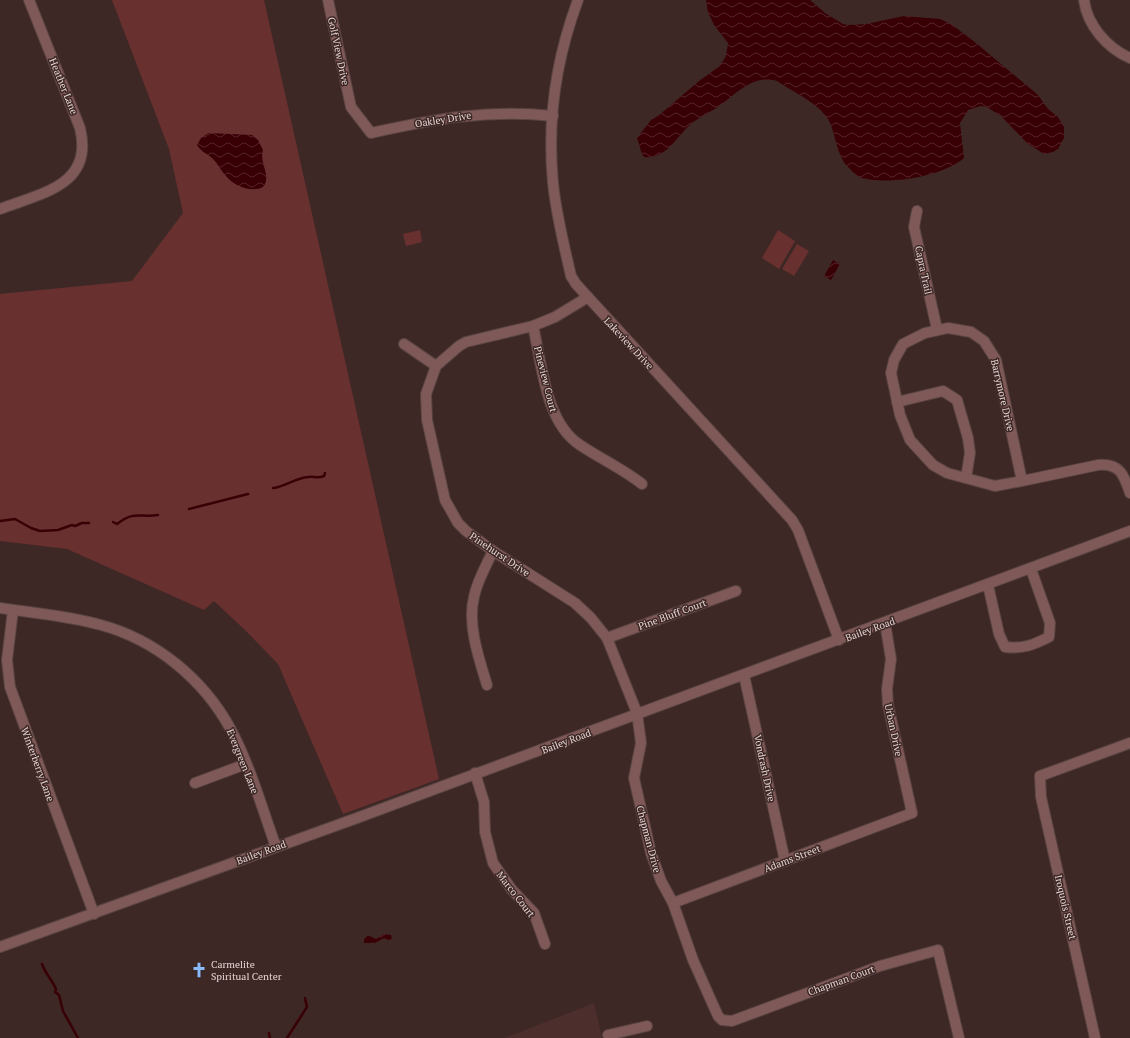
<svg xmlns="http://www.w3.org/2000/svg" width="1130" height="1038" font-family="'PT Serif',serif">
<defs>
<pattern id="water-waves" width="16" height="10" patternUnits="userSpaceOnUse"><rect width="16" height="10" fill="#380005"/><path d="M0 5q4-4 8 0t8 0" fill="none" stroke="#552429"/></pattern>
</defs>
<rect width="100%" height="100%" fill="#3e2826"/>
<path fill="#4c2e2d" d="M 594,1003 L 602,1038 L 505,1038 Z"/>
<g fill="#68302f">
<path d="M 112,0 L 264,0 L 439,779 L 343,814 L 278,664 L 246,631 L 214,601 L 204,610 L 67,549 L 0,541 L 0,294 L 132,281 L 183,213 L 169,149 Z"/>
<path d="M 420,230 L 422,242 L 406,246 L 403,234 Z"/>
<path d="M 778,230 L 795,241 L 779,269 L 762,258 Z"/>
<path d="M 797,244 L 809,251 L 794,276 L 782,269 Z"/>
</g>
<g fill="url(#water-waves)">
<path d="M 706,0 L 810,0 L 825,13 L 843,24 L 848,25 L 866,24 L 904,16 L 940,19 L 951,24 L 976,43 L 1038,95 L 1048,109 L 1058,117 L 1064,127 L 1064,138 L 1058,149 L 1053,152 L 1044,154 L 1027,143 L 1002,117 L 987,107 L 981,106 L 968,110 L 960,123 L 964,158 C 942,177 889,185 862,178 C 857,177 851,170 848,167 C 836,155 836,133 828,119 C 817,102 793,92 777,81 C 755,74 738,92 723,103 C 714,111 702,115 692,123 C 677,135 667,160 644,157 L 642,154 L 637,138 L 651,120 L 658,116 L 699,81 L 720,66 L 726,56 L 728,43 L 714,25 L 708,12 Z"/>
<path d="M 209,133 L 252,135 L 258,140 L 263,150 C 259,163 271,174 264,186 C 254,194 233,186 226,176 C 221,171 218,164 213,159 C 207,153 201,152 197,145 L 201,138 Z"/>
<path d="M 833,260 L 840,264 L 831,280 L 824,276 Z"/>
<path d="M 384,934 L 391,935 L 392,939 L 388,940 L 384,938 L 375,943 L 364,943 L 364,940 L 367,935 L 376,939 Z"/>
</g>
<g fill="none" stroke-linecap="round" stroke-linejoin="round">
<g stroke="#380005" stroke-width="2.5">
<path d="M 273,488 C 285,487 295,478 308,477 C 314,476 317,479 324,476 L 325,473"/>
<path d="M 189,509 L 248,494"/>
<path d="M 0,521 L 15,519 L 31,528 L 40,531 L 58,530 L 72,525 L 75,526 L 82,523 L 89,523"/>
<path d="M 113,522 L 117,524 C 135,510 140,518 158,515"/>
<path d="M 42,964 C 45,973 52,980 56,989 L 55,992 L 59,995 L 63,1011 L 78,1038"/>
<path d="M 269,1033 L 270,1038"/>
<path d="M 287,1038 L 307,1007 L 305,998"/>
</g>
<defs>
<g id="minor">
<path d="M 328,0 L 351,107 L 371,133 C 434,119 488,109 553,116"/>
<path d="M 578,0 C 556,59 547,121 553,183 C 556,214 564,245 571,276 L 576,284 L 792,520 L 798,530 L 839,640"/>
<path d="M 1084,0 C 1087,25 1107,48 1130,58"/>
<path d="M 0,209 C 42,193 94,185 80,128 L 29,0"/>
<path d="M 917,211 L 914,227 L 937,329"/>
<path d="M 588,297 L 555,317 L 533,326 L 466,342 L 459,346 L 436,366 L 426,394 L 427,420 L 445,500 L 458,523 L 466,531 L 493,551 L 575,603 L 591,618 L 607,638 L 637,713 L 641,743 L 634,778 L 651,853 L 661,881 L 673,903 L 693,960 L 718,1016 L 722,1020 L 732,1021 L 880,966 L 938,950 L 959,1038"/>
<path d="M 533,326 C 542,364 545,422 580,445 C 601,459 623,469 642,484"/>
<path d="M 404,344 L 436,366"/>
<path d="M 897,402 L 943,391 L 957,400 L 968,438 L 970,453 L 966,478"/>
<path d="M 1022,481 L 996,360 L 984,341 L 971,332 L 948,328 L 925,333 L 903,344 L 894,360 L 891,373 L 900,415 L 910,440 L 933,465 L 947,473 L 995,486 L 1022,481 L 1098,465 C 1120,463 1124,475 1130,493"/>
<path d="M 988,585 L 999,634 L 1005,647 C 1024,649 1033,645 1049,637 L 1050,623 L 1031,569"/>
<path d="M 0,608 C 34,613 69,616 101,625 C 156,640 203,679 230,728 C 250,765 262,808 276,847"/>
<path d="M 13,610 L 7,660 L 10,687 L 94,914"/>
<path d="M 607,638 L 736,591"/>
<path d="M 744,675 L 785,861"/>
<path d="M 487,685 C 479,659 467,624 474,597 C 477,581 486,566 493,551"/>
<path d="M 475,773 L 484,802 L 485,832 L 493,863 L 512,890 L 534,913 L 545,944"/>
<path d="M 195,783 L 246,764"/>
<path d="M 673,903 L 912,813 L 888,705 L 887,689 L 891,659 L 885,623"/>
<path d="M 608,1035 L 647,1026"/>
<path d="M 1095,1038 L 1041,797 L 1040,776 L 1130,743"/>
</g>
<path id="tertiary" d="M 0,947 L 357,818 L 1130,531"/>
</defs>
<use href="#minor" stroke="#594442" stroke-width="12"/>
<use href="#tertiary" stroke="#594442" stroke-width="12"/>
<use href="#minor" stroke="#7e5957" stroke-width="10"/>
<use href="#tertiary" stroke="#7e5957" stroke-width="10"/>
</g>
<defs>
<symbol id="church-bare" viewBox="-9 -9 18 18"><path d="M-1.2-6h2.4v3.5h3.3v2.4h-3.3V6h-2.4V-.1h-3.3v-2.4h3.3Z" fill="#88bafc" stroke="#3e2826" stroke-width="2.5" paint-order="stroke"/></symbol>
</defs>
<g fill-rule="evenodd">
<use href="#church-bare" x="188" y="959" width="22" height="22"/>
</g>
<g text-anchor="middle" stroke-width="3" stroke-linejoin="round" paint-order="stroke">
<g font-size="10" fill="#e6d6d5" stroke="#3e2826">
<text transform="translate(339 51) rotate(78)" y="4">Golf View Drive</text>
<text transform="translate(64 86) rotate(68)" y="4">Heather Lane</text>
<text transform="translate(443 119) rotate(-9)" y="4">Oakley Drive</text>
<text transform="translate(924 270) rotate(78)" y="4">Capra Trail</text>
<text transform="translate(629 343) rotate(47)" y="4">Lakeview Drive</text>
<text transform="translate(546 379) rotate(76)" y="4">Pineview Court</text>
<text transform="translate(1003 395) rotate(77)" y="4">Barrymore Drive</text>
<text transform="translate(500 554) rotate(34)" y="4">Pinehurst Drive</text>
<text transform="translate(672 614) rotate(-20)" y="4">Pine Bluff Court</text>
<text transform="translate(870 629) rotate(-20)" y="4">Bailey Road</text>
<text transform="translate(894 730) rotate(78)" y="4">Urban Drive</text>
<text transform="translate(566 741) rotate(-21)" y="4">Bailey Road</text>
<text transform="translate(243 761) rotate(68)" y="4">Evergreen Lane</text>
<text transform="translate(38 764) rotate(70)" y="4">Winterberry Lane</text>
<text transform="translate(765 768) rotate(78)" y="4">Vondrash Drive</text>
<text transform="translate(649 839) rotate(75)" y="4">Chapman Drive</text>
<text transform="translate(261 852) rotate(-20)" y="4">Bailey Road</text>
<text transform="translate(792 858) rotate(-21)" y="4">Adams Street</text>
<text transform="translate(516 894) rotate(52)" y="4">Marco Court</text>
<text transform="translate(1066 907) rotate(77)" y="4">Iroquois Street</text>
<text transform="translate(841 980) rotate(-20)" y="4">Chapman Court</text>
</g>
<g font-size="10" fill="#e6d6d5" stroke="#3e2826" text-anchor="start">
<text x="211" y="968">Carmelite<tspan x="211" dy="12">Spiritual Center</tspan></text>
</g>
</g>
</svg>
